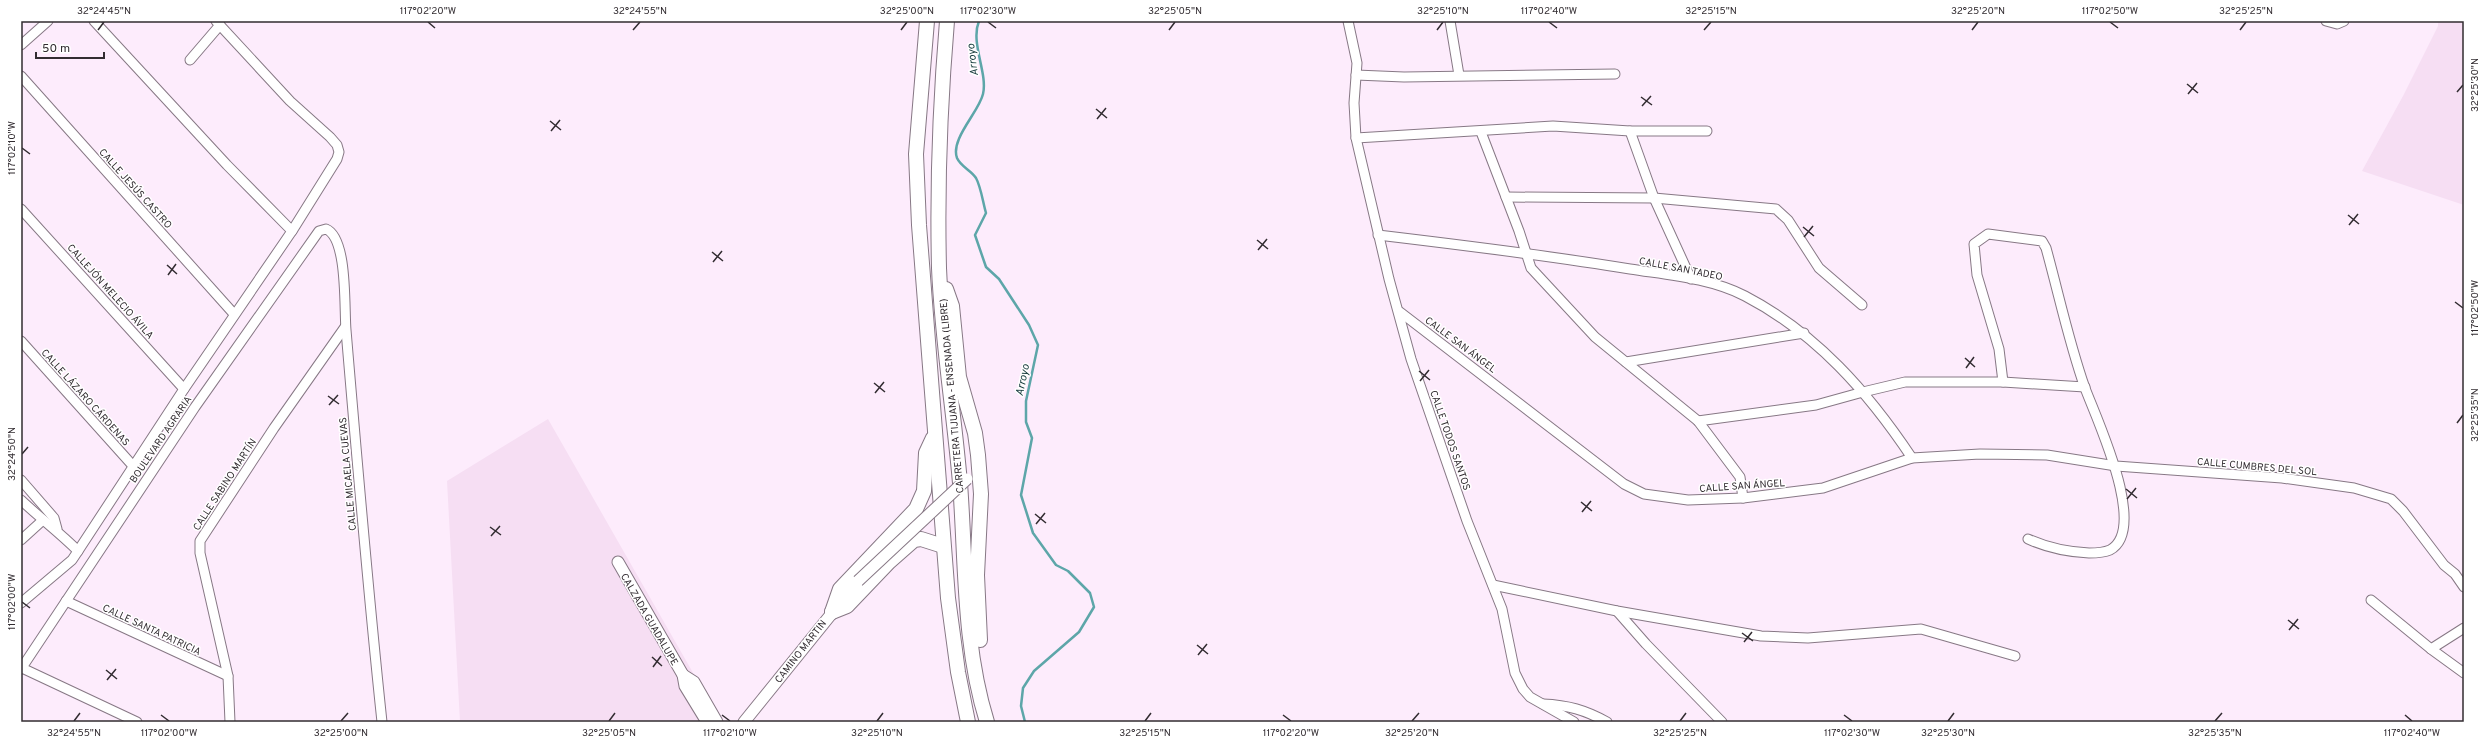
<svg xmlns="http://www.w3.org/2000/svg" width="2485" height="743" font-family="Overpass,sans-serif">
<rect width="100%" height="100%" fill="#fdecfc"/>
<g fill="#f6def3">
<path d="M 2438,21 L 2464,21 L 2464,205 L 2362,171 L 2403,96 L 2438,26 Z"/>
<path d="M 548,419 L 716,713 L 703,722 L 460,722 L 447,481 Z"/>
</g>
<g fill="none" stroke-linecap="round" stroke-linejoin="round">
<path stroke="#5da6a9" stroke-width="2.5" d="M 979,21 C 970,43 988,73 983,94 C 979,112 950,139 957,158 C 961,167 971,170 976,178 C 981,187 983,203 986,213 L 975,235 L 986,267 L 999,279 L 1029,325 L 1038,345 L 1026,401 L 1026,422 L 1032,438 L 1021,495 L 1033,533 L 1056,565 L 1068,571 L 1090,593 L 1094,607 L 1079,632 L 1034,671 L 1023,688 L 1021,706 L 1025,722"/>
<defs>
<g id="minor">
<path d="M 94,21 L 227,165 L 292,231"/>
<path d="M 1348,21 L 1357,63 L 1354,103 L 1356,138 L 1389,279 L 1411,359 L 1467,521 L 1502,609 L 1515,673 L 1523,689 L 1530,697 L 1574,722"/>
<path d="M 1450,21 L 1459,75"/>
<path d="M 2326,21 L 2337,24 L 2344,21"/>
<path d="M 21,45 L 48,21"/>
<path d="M 190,60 L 220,25"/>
<path d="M 1356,75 L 1404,77 L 1615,74"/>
<path d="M 21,76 L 234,314"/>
<path d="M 1630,131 L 1654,198 L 1691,279"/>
<path d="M 1481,132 L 1519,231 L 1531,268 L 1595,337 L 1698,421 L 1740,477 L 1743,498"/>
<path d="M 1356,138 L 1553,126 L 1630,131 L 1707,131"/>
<path d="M 1506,197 L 1654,198 L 1776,209 L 1788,220 L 1819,268 L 1862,305"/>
<path d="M 21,209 L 184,389"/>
<path d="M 1378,235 C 1462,245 1546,255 1630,269 C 1668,275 1710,278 1745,296 C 1816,333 1868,392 1912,458"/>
<path d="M 1400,312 L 1624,484 L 1644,494 L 1688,500 L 1743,498 L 1823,488 L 1912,458 L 1980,454 L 2047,455 L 2116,466 L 2282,478 L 2354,488 L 2391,499 L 2403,511 L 2444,565 L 2455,574 L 2464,587"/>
<path d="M 21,341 L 134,467"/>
<path d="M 1626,362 L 1804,333"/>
<path d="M 2003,382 L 1999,349 L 1977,275 L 1974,244 L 1988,234 L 2042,241 L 2046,248 C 2059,295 2069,343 2085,388 C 2096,418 2149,529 2110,550 C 2103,553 2096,553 2089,553 C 2067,552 2048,548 2028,539"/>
<path d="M 1698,421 L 1816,405 L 1863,392 L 1905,382 L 2003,382 L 2085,387"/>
<path d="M 21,480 L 54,518 L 57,529"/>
<path d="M 21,500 C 40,518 60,533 78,551"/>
<path d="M 21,540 L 43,520"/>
<path d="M 1493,585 L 1617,611 L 1761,636 L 1808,638 L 1921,629 L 2015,656"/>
<path d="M 2371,600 L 2431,649 L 2464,673"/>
<path d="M 66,601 L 228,676"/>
<path d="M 21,603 L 72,560 L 78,551 L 184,389 L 292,231 L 337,159 L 339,152 L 337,145 L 330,137 L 290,101 L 216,21"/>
<path d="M 1617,611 L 1646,644 L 1722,722"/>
<path d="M 2431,649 L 2464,628"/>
<path d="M 22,668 L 137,722"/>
<path d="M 21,669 L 195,407 L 319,231 L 326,229 C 348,238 344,308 346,330 C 357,461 368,591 382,722"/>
<path d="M 1543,704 C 1568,705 1585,710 1607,722"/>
<path d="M 230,722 L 228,676 L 200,553 L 200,541 L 274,428 L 345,327"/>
</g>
<g id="tertiary">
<path d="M 618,562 L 683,675 L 685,686 L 707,722"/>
<path d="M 683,675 L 694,682 L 717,722"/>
<path d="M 744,722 L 858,581"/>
</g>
<g id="trunk">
<path d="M 927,21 L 916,154 L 919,225 L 948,598 L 958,672 L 968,722"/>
<path d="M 947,21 C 940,104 937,185 939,268 C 942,341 954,412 960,483 C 966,563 963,645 987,722"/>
<path d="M 946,289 L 952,306 L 959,377 L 975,433 L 978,455 L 981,494 L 977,575 L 980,640"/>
<path d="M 832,612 L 840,589 L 916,509 L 924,491 L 926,453 L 933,438"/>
<path d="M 832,612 L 847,606 L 889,562 L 914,540 L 921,539 L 943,546"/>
</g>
</defs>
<use href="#minor" stroke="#877885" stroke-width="11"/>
<use href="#tertiary" stroke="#877885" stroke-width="13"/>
<use href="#trunk" stroke="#877885" stroke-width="16"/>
<use href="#minor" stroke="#fff" stroke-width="9"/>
<use href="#tertiary" stroke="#fff" stroke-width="11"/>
<use href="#trunk" stroke="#fff" stroke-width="14"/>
<defs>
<path id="tertiary-bridge" d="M 858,581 L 967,479"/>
</defs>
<use href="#tertiary-bridge" stroke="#877885" stroke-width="13" stroke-linecap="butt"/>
<use href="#tertiary-bridge" stroke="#fff" stroke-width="11"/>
</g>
<path fill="none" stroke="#322c31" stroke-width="1.5" d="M 428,22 L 435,28M 988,22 L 996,28M 1549,22 L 1557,28M 2110,22 L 2118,28M 98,30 L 104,22M 633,30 L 640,22M 901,30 L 907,22M 1169,30 L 1175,22M 1437,30 L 1443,22M 1704,30 L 1711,22M 1972,30 L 1978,22M 2240,30 L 2246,22M 2187,84 L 2198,93M 2457,92 L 2463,85M 2188,94 L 2197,83M 1641,97 L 1652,105M 1642,106 L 1651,96M 1096,109 L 1107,118M 1097,119 L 1106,108M 550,121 L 561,130M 551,131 L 560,120M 22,148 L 30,154M 2348,215 L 2359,224M 2349,225 L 2358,214M 1803,227 L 1814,236M 1804,237 L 1813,226M 1257,240 L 1268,249M 1258,250 L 1267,239M 712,252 L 723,261M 713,262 L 722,251M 167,265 L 177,274M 168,275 L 176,264M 2455,302 L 2463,308M 1965,358 L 1975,367M 1966,368 L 1974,357M 1419,371 L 1430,380M 1420,381 L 1429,370M 874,383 L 885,392M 875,393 L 884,382M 328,396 L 339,404M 329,405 L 338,395M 2457,423 L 2463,415M 22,454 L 28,447M 2126,489 L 2137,498M 2127,499 L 2136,488M 1581,502 L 1592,511M 1582,512 L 1591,501M 1035,514 L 1046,523M 1036,524 L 1045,513M 490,527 L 501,535M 491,536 L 500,526M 22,602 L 30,608M 2288,620 L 2299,629M 2289,630 L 2298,619M 1742,633 L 1753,641M 1744,642 L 1752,632M 1197,645 L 1208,654M 1198,655 L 1207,644M 652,657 L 662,666M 653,667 L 661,656M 106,670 L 117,679M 107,680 L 116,669M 161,715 L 169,721M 722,715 L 730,721M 1283,715 L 1291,721M 1844,715 L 1852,721M 2405,715 L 2412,721M 74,721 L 80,713M 341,721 L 348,713M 609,721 L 615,713M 877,721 L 883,713M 1145,721 L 1151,713M 1412,721 L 1419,713M 1680,721 L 1686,713M 1948,721 L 1954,713M 2215,721 L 2222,713"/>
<g text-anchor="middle" stroke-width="3" stroke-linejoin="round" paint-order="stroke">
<g font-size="10" fill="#322c31" stroke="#fff">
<text transform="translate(136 188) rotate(48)" y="4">CALLE JESÚS CASTRO</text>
<text transform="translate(1681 268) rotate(11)" y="4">CALLE SAN TADEO</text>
<text transform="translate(111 291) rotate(48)" y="4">CALLEJÓN MELECIO ÁVILA</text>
<text transform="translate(1461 344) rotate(37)" y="4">CALLE SAN ÁNGEL</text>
<text transform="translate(951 396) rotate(-95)" y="4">CARRETERA TIJUANA - ENSENADA (LIBRE)</text>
<text transform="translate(86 397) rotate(48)" y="4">CALLE LÁZARO CÁRDENAS</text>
<text transform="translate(160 439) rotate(-56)" y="4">BOULEVARD AGRARIA</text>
<text transform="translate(1451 440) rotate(71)" y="4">CALLE TODOS SANTOS</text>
<text transform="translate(2257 466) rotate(5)" y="4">CALLE CUMBRES DEL SOL</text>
<text transform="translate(347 474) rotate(-95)" y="4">CALLE MICAELA CUEVAS</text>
<text transform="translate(224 484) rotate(-57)" y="4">CALLE SABINO MARTÍN</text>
<text transform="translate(1742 485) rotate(-4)" y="4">CALLE SAN ÁNGEL</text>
<text transform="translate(650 619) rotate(60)" y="4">CALZADA GUADALUPE</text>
<text transform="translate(152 629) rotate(25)" y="4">CALLE SANTA PATRICIA</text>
<text transform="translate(800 651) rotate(-52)" y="4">CAMINO MARTIN</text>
</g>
<g font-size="11" font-style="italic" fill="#15393b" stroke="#fff">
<text transform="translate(972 60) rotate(-97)" y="4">Arroyo</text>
<text transform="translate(1022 380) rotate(-78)" y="4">Arroyo</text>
</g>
</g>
<rect width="2485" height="743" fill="none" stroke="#ffffff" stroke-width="44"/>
<path d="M36 52v6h68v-6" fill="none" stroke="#322c31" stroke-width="2"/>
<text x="42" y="52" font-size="12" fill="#322c31" stroke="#ffffff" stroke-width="3" paint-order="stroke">50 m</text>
<rect x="22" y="22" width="2441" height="699" fill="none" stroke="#322c31" stroke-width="1.5"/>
<g font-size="10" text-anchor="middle" fill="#322c31">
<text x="104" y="14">32°24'45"N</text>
<text x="428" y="14">117°02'20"W</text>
<text x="640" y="14">32°24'55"N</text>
<text x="907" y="14">32°25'00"N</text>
<text x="988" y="14">117°02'30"W</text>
<text x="1175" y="14">32°25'05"N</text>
<text x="1443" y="14">32°25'10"N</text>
<text x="1549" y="14">117°02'40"W</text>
<text x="1711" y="14">32°25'15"N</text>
<text x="1978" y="14">32°25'20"N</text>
<text x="2110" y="14">117°02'50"W</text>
<text x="2246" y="14">32°25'25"N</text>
<text transform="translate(2474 85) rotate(-90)" y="4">32°25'30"N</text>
<text transform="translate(11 148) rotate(-90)" y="4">117°02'10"W</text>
<text transform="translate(2474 308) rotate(-90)" y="4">117°02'50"W</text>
<text transform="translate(2474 415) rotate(-90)" y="4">32°25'35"N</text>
<text transform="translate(11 454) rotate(-90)" y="4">32°24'50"N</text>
<text transform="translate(11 602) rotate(-90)" y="4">117°02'00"W</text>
<text x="74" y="736">32°24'55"N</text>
<text x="169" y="736">117°02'00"W</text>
<text x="341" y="736">32°25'00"N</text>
<text x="609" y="736">32°25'05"N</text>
<text x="730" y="736">117°02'10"W</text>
<text x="877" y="736">32°25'10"N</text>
<text x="1145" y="736">32°25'15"N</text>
<text x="1291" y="736">117°02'20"W</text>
<text x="1412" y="736">32°25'20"N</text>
<text x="1680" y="736">32°25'25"N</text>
<text x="1852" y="736">117°02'30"W</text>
<text x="1948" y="736">32°25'30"N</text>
<text x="2215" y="736">32°25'35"N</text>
<text x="2412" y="736">117°02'40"W</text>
</g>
</svg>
